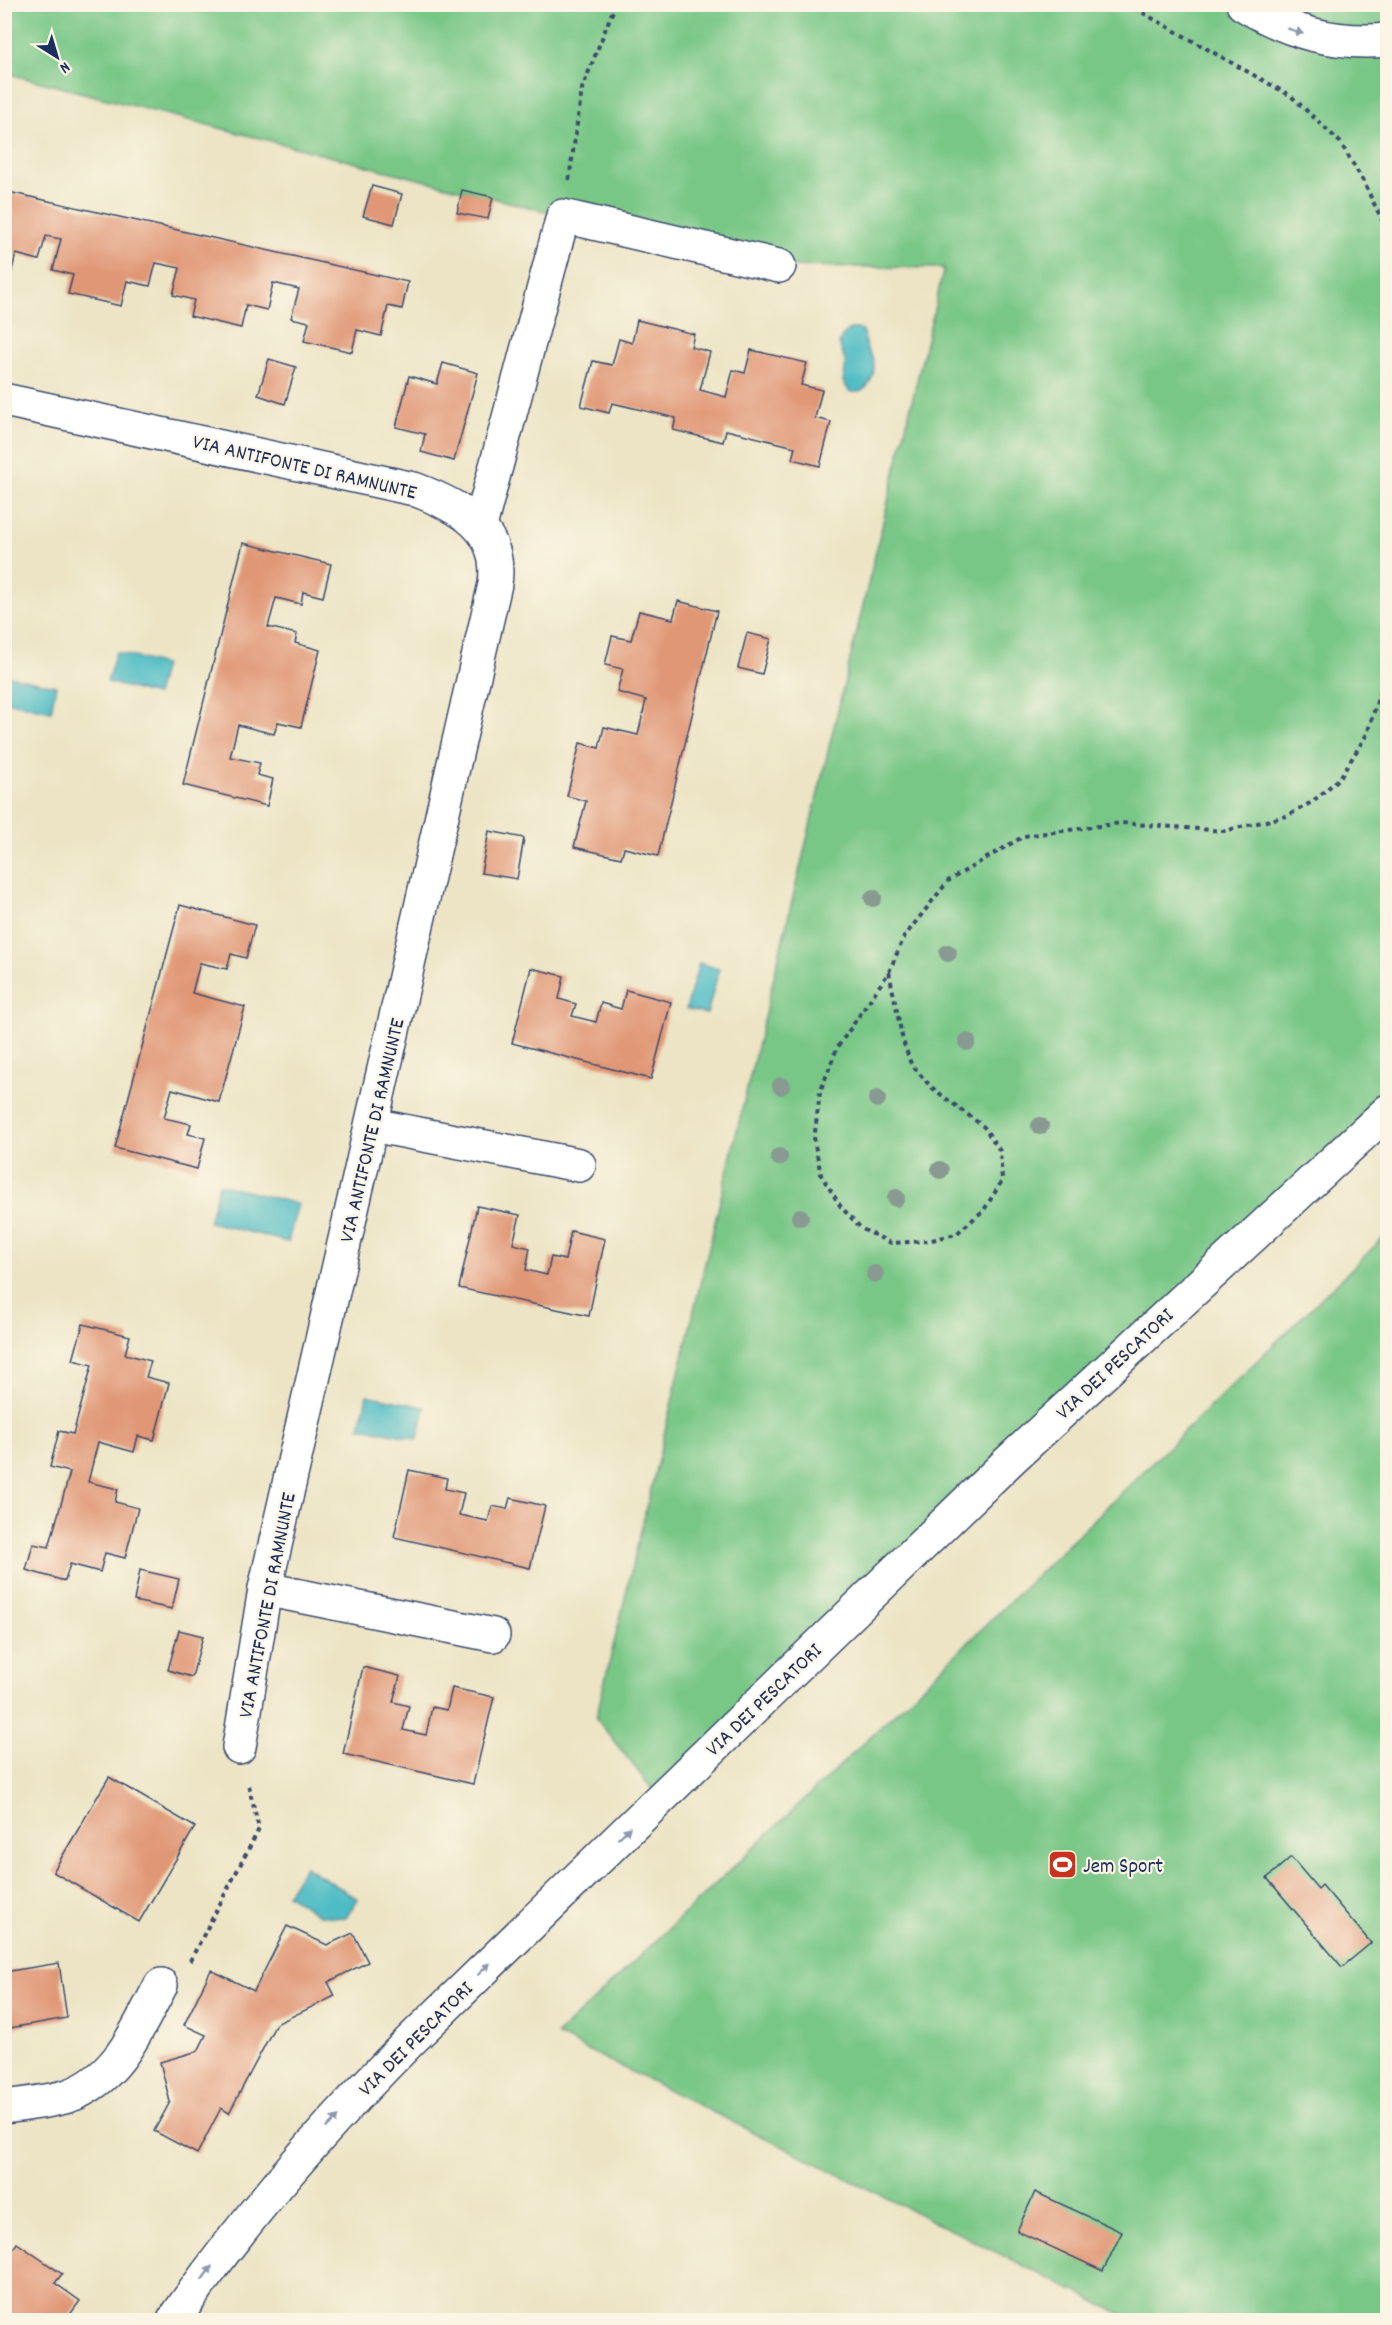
<svg xmlns="http://www.w3.org/2000/svg" width="1392" height="2325" font-family="Dekko,sans-serif">
<rect width="100%" height="100%" fill="#fcf5e5"/>
<filter id="ink" filterUnits="userSpaceOnUse"><feTurbulence type="fractalNoise" baseFrequency=".0167" numOctaves="2"/><feDisplacementMap in="SourceGraphic" scale="12" xChannelSelector="R" yChannelSelector="G"/><feConvolveMatrix kernelMatrix="1 2 1 2 8 2 1 2 1" color-interpolation-filters="sRGB"/></filter>
<filter id="wash" filterUnits="userSpaceOnUse"><feTurbulence type="fractalNoise" baseFrequency=".008" numOctaves="4" result="noise"/><feDisplacementMap in="SourceGraphic" scale="24" xChannelSelector="R" yChannelSelector="G"/><feGaussianBlur stdDeviation="1.35" result="paint"/><feColorMatrix in="noise" values="0 0 0 0 0 0 0 0 0 0 0 0 0 0 0 0 0 1.4 0 .05"/><feComposite in="paint" operator="in"/></filter>
<g filter="url(#wash)">
<rect width="100%" height="100%" fill="#ece4c4"/>
<g fill="#79c787" stroke="#4a7b72" stroke-width="1.5">
<path d="M 4,5 L 1387,5 L 1387,1111 L 660,1799 L 596,1718 L 944,268 L 778,266 L 563,216 L 5,73 Z"/>
<path d="M 1387,1234 L 1387,2320 L 1133,2320 L 557,2035 L 915,1694 Z"/>
</g>
<g fill="#4ebcc4" stroke="#347691" stroke-width="1.5">
<path d="M 850,329 C 868,327 863,335 866,346 C 867,351 871,355 873,359 C 877,375 867,397 849,391 L 843,381 L 846,364 L 839,343 L 843,335 Z"/>
<path d="M 116,652 L 164,665 L 156,695 L 107,682 Z"/>
<path d="M 5,675 L 56,686 L 51,711 L 5,701 Z"/>
<path d="M 699,963 L 719,969 L 707,1014 L 686,1009 Z"/>
<path d="M 219,1184 L 298,1204 L 288,1242 L 209,1222 Z"/>
<path d="M 367,1395 L 425,1407 L 418,1439 L 360,1427 Z"/>
<path d="M 305,1866 L 358,1899 L 346,1918 L 319,1915 L 287,1894 Z"/>
</g>
<g id="blocks">
<g fill="#e09776">
<path d="M 372,186 L 402,194 L 394,224 L 363,216 Z"/>
<path d="M 462,190 L 493,197 L 488,219 L 457,213 Z"/>
<path d="M 4,191 L 408,282 L 402,309 L 388,306 L 381,336 L 357,330 L 352,352 L 304,341 L 309,322 L 291,318 L 299,289 L 273,283 L 267,310 L 246,305 L 241,328 L 190,316 L 194,300 L 173,295 L 180,268 L 156,263 L 150,286 L 127,281 L 121,306 L 68,294 L 73,275 L 53,270 L 61,239 L 46,236 L 39,260 L 16,254 L 10,278 L 4,277 Z"/>
<path d="M 637,320 L 694,334 L 691,347 L 710,352 L 700,390 L 726,397 L 733,370 L 745,373 L 751,350 L 807,363 L 801,385 L 822,390 L 815,418 L 831,422 L 820,466 L 792,459 L 795,447 L 726,430 L 723,442 L 673,430 L 676,418 L 612,403 L 609,413 L 581,406 L 593,361 L 612,365 L 619,339 L 632,343 Z"/>
<path d="M 269,359 L 296,367 L 285,404 L 258,395 Z"/>
<path d="M 443,363 L 478,373 L 454,461 L 421,452 L 425,434 L 396,427 L 409,376 L 437,384 Z"/>
<path d="M 243,543 L 331,564 L 323,597 L 303,592 L 301,604 L 276,598 L 268,627 L 297,634 L 295,643 L 320,650 L 301,727 L 278,722 L 274,734 L 238,725 L 230,757 L 260,763 L 257,775 L 273,779 L 267,806 L 183,785 Z"/>
<path d="M 678,601 L 717,611 L 658,856 L 624,848 L 621,858 L 574,847 L 586,801 L 567,796 L 580,743 L 599,748 L 604,727 L 638,735 L 646,700 L 617,692 L 623,669 L 605,665 L 612,636 L 631,640 L 639,611 L 673,619 Z"/>
<path d="M 747,633 L 771,639 L 762,674 L 738,668 Z"/>
<path d="M 489,831 L 524,838 L 517,879 L 481,873 Z"/>
<path d="M 180,905 L 255,925 L 246,958 L 231,954 L 227,969 L 200,963 L 192,993 L 245,1007 L 219,1102 L 172,1089 L 164,1118 L 191,1124 L 188,1134 L 205,1138 L 197,1169 L 115,1148 Z"/>
<path d="M 531,968 L 564,976 L 559,999 L 576,1004 L 572,1016 L 596,1022 L 601,1003 L 621,1009 L 626,990 L 671,1002 L 651,1079 L 512,1043 Z"/>
<path d="M 477,1206 L 520,1215 L 513,1244 L 530,1248 L 526,1270 L 547,1275 L 551,1257 L 565,1260 L 571,1231 L 605,1239 L 589,1316 L 459,1288 Z"/>
<path d="M 83,1324 L 130,1336 L 125,1354 L 151,1361 L 146,1377 L 169,1383 L 154,1440 L 138,1436 L 134,1452 L 98,1442 L 88,1482 L 118,1489 L 115,1502 L 138,1508 L 125,1558 L 105,1553 L 100,1572 L 70,1564 L 65,1581 L 26,1570 L 33,1544 L 49,1547 L 70,1472 L 50,1467 L 59,1431 L 73,1434 L 92,1365 L 73,1360 Z"/>
<path d="M 409,1470 L 447,1478 L 445,1489 L 464,1493 L 459,1515 L 488,1521 L 492,1506 L 507,1509 L 510,1498 L 545,1506 L 530,1568 L 394,1537 Z"/>
<path d="M 140,1570 L 179,1579 L 172,1609 L 134,1601 Z"/>
<path d="M 179,1630 L 203,1636 L 192,1677 L 168,1670 Z"/>
<path d="M 363,1667 L 400,1676 L 393,1702 L 409,1706 L 403,1730 L 426,1735 L 432,1707 L 447,1710 L 452,1688 L 494,1697 L 473,1784 L 343,1754 Z"/>
<path d="M 109,1777 L 195,1827 L 139,1922 L 53,1872 Z"/>
<path d="M 1291,1857 L 1318,1889 L 1322,1885 L 1371,1943 L 1342,1967 L 1267,1878 Z"/>
<path d="M 287,1926 L 327,1945 L 353,1933 L 368,1962 L 328,1982 L 335,1996 L 276,2024 L 229,2113 L 221,2108 L 197,2154 L 154,2131 L 170,2102 L 160,2062 L 198,2051 L 206,2035 L 184,2025 L 211,1970 L 254,1991 Z"/>
<path d="M 59,1963 L 67,2018 L 4,2029 L 4,1972 Z"/>
<path d="M 1035,2192 L 1122,2232 L 1103,2271 L 1017,2231 Z"/>
<path d="M 17,2243 L 62,2274 L 55,2283 L 80,2301 L 66,2320 L 4,2320 L 4,2249 L 10,2253 Z"/>
</g>
</g>
</g>
<g filter="url(#ink)">
<use href="#blocks" fill-opacity="0" stroke="#3a4a6d" stroke-width="1.5"/>
<g fill="none" stroke-linecap="round" stroke-linejoin="round">
<defs>
<g id="minor">
<path d="M 1243,4 C 1288,32 1334,45 1388,40"/>
<path d="M 4,400 L 414,489 C 459,506 503,528 495,584 L 265,1589 L 239,1747"/>
<path d="M 480,526 L 563,216 L 779,266"/>
<path d="M 372,1125 L 579,1165"/>
<path d="M 265,1589 L 493,1635"/>
<path d="M 4,2107 C 25,2104 48,2102 68,2096 C 119,2079 138,2027 161,1985"/>
<path d="M 174,2320 C 245,2217 323,2128 412,2039 L 1008,1462 L 1388,1111"/>
</g>
</defs>
<use href="#minor" stroke="#3a4a6d" stroke-width="36"/>
<g stroke="#3a4a6d" stroke-width="4" stroke-dasharray="4.5 4.5" stroke-linecap="butt">
<path d="M 1127,4 L 1291,96 L 1340,142 L 1362,179 L 1385,226 L 1388,242"/>
<path d="M 569,180 L 582,89 L 611,15 L 617,4"/>
<path d="M 889,972 L 903,1041 L 911,1064 L 931,1087 L 984,1127 L 1000,1151 L 1002,1181 L 984,1210 L 956,1234 L 928,1241 L 891,1243 L 862,1229 L 841,1207 L 821,1175 L 814,1140 L 820,1092 L 837,1048 L 889,972 L 904,937 L 948,881 L 1024,836 L 1122,823 L 1224,831 L 1287,816 L 1312,802 L 1340,778 L 1367,734 L 1388,666"/>
<path d="M 190,1961 L 259,1829 L 248,1783"/>
</g>
<use href="#minor" stroke="#fff" stroke-width="33"/>
</g>
<g fill="#889a92">
<circle cx="873" cy="898" r="9"/>
<circle cx="948" cy="953" r="9"/>
<circle cx="967" cy="1042" r="9"/>
<circle cx="781" cy="1086" r="9"/>
<circle cx="877" cy="1099" r="9"/>
<circle cx="1040" cy="1126" r="9"/>
<circle cx="779" cy="1157" r="9"/>
<circle cx="940" cy="1170" r="9"/>
<circle cx="896" cy="1198" r="9"/>
<circle cx="800" cy="1217" r="9"/>
<circle cx="875" cy="1274" r="9"/>
</g>
<defs><path id="oneway-solid" d="M-6-.8H1V-3.2L6.5 0L1 3.2V.8H-6Z" transform="scale(1.5)"/></defs>
<g fill="#8d97ae">
<use href="#oneway-solid" transform="translate(1295 31) rotate(19)"/>
<use href="#oneway-solid" transform="translate(624 1833) rotate(-44)"/>
<use href="#oneway-solid" transform="translate(484 1969) rotate(-44)"/>
<use href="#oneway-solid" transform="translate(332 2122) rotate(-46)"/>
<use href="#oneway-solid" transform="translate(207 2273) rotate(-54)"/>
</g>
</g>
<defs>
<symbol id="stadium-square" viewBox="-11 -11 22 22"><rect x="-9" y="-9" width="18" height="18" rx="4" fill="#c8321e" stroke="#fcf5e5"/><path d="M0-5a6.5 5 0 1 0 0 10a6.5 5 0 1 0 0-10ZM-3.5-1.8h7v3.6h-7Z" fill="#fff"/></symbol>
</defs>
<g fill-rule="evenodd">
<use href="#stadium-square" x="1046" y="1848" width="33" height="33"/>
</g>
<g text-anchor="middle" stroke-width="4.5" stroke-linejoin="round" paint-order="stroke">
<g font-size="21" fill="#1b2f5e" stroke="#fcf5e5">
<text transform="translate(305 466) rotate(13)" y="7">VIA ANTIFONTE DI RAMNUNTE</text>
<text transform="translate(371 1130) rotate(-77)" y="7">VIA ANTIFONTE DI RAMNUNTE</text>
<text transform="translate(1114 1363) rotate(-43)" y="7">VIA DEI PESCATORI</text>
<text transform="translate(266 1605) rotate(-79)" y="7">VIA ANTIFONTE DI RAMNUNTE</text>
<text transform="translate(763 1699) rotate(-44)" y="7">VIA DEI PESCATORI</text>
<text transform="translate(415 2038) rotate(-45)" y="7">VIA DEI PESCATORI</text>
</g>
<g font-size="21" fill="#1b2f5e" stroke="#fcf5e5" text-anchor="start">
<text x="1083" y="1872">Jem Sport</text>
</g>
</g>
<rect width="1392" height="2325" fill="none" stroke="#fcf5e5" stroke-width="24"/>
<g transform="translate(57 57) rotate(143)" stroke="#fcf5e5" stroke-width="4.5" paint-order="stroke">
<path d="M0-4.5L10 22L0 15L-10 22Z" fill="#1b2f5e"/>
<text y="-9" font-size="16" font-weight="bold" text-anchor="middle" fill="#1b2f5e">N</text>
</g>
</svg>
